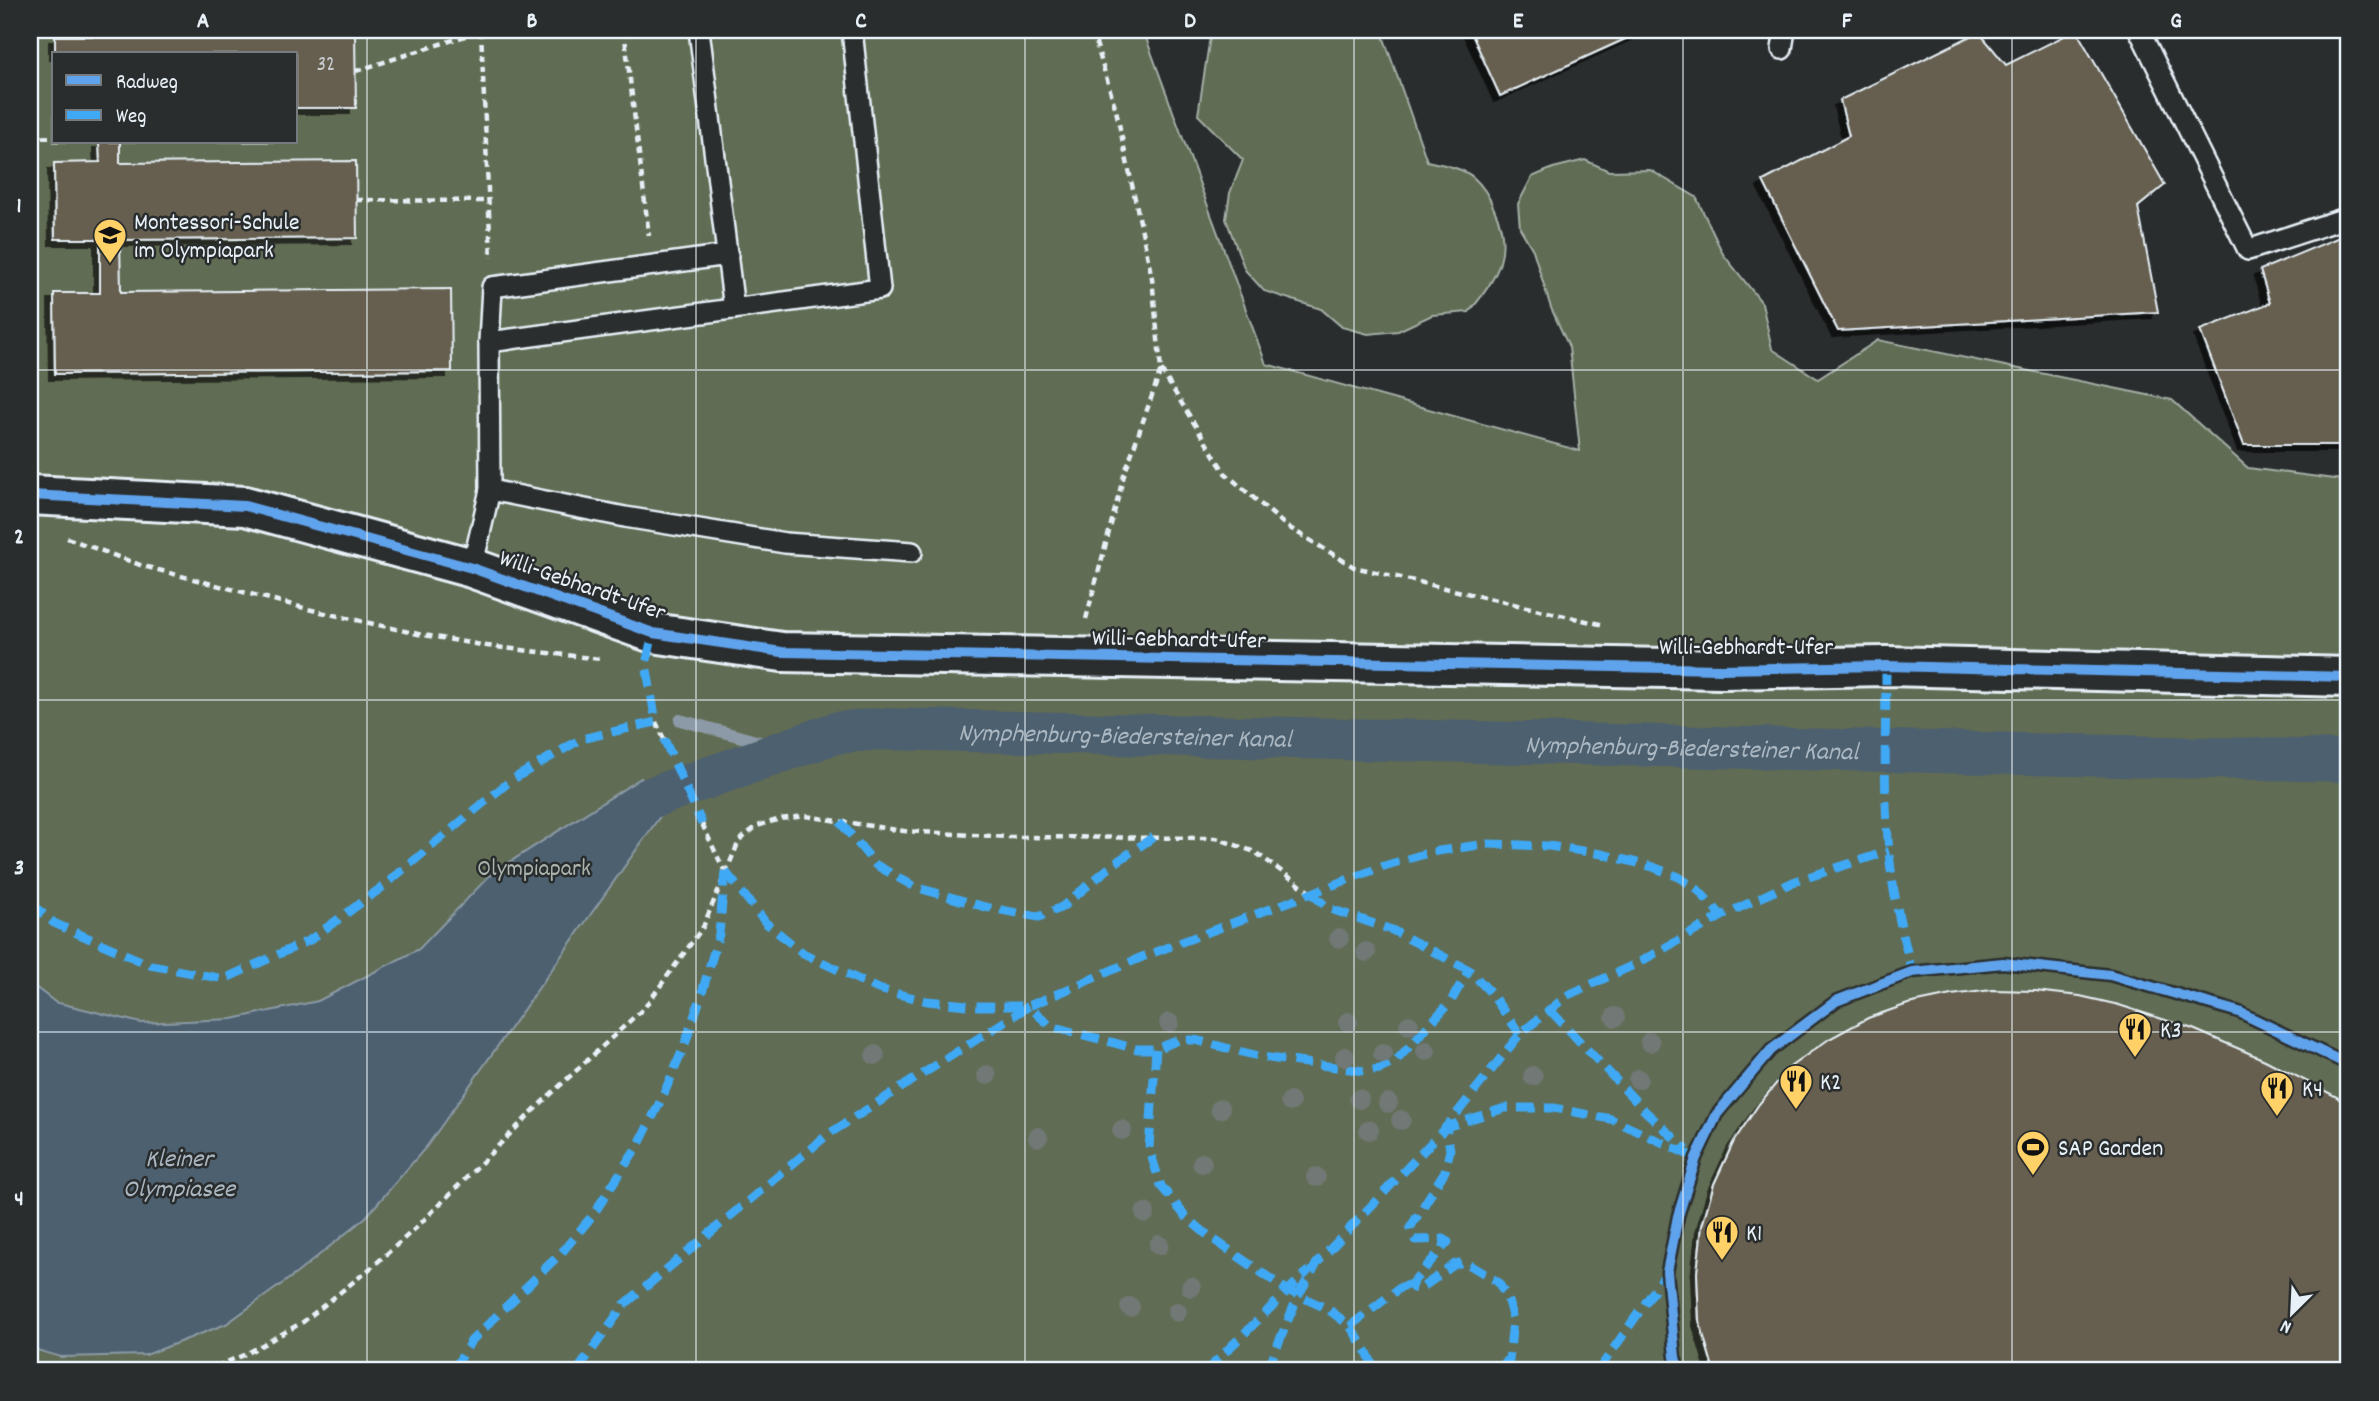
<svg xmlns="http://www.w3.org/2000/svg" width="2379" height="1401" font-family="Dekko,sans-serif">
<defs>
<filter id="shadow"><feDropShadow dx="-6" dy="6" stdDeviation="0" flood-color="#0009"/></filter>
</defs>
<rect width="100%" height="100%" fill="#2a2d2e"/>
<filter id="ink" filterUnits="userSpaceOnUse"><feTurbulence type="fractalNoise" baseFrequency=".0143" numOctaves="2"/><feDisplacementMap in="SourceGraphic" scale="14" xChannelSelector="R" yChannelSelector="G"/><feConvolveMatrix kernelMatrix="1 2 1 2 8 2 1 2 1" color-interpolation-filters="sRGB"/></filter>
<g filter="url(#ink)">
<g fill="#616c53" stroke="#a4aea6" stroke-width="2" fill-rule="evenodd">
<path d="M 30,30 L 1143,30 L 1266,364 L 1580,451 L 1569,347 L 1551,308 L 1533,250 L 1520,228 L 1518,204 L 1532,177 L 1553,168 L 1585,160 L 1609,171 L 1650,170 L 1696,197 L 1723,254 L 1762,303 L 1772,349 L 1818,379 L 1878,340 L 2172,400 L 2248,468 L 2349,481 L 2349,1371 L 30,1371 ZM 54,54 L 296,54 L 296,142 L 54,142 Z"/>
<path d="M 1211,30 L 1381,30 L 1427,161 C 1442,165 1461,167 1473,177 C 1482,185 1490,198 1494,209 C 1514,251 1497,279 1469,312 L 1432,315 L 1398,331 L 1368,334 L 1342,327 L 1321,309 L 1264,291 L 1245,270 L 1226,219 L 1230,193 L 1243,160 L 1198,115 Z"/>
</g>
<path fill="#4d606f" stroke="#8b9aa6" stroke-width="2" d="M 641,778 L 663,812 L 427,1146 L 366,1217 L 297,1273 L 226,1324 L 146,1355 L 61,1357 L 30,1348 L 30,983 L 55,1002 L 141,1023 L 232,1019 L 318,1001 L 419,949 L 491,874 Z"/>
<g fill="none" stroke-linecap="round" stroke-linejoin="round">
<path stroke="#8b9aa6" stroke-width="12" d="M 680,720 L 785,749"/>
<path stroke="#4d606f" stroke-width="42" id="s1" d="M 653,797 L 835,733 L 880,729 L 2349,761"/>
</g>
<g fill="#665f4f" stroke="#e8f1f8" stroke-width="2" filter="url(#shadow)">
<path d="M 99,30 L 120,30 L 120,33 L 355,32 L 356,108 L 296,108 L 296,54 L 55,54 L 55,36 L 99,36 Z"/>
<path d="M 1470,30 L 1645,30 L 1500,96 Z"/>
<path d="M 2076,30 L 2165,185 L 2138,207 L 2158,312 L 1838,331 L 1763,181 L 1849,136 L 1840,100 L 1979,32 L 2006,65 Z"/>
<path d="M 99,142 L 120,142 L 120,163 L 356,161 L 357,238 L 120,240 L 121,292 L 451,289 L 452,371 L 55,374 L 54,293 L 100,293 L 100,239 L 55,239 L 54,163 L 100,162 Z"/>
<path d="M 2349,233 L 2349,445 L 2244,445 L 2200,330 L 2270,303 L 2260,270 Z"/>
<path d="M 1992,990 L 2035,991 L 2080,996 L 2119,1005 L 2193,1029 L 2265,1060 L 2337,1097 L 2349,1108 L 2349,1371 L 1714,1371 L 1699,1320 L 1697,1273 L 1702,1226 L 1714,1184 L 1734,1141 L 1759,1104 L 1790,1067 L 1829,1039 L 1868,1018 L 1908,1004 L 1951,995 Z"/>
</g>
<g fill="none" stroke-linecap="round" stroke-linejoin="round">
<defs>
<g id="lane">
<path d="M 699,30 L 734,309"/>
<path d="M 2139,30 L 2248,250 L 2349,217"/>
<path d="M 1782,49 L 1785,30"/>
<path d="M 489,342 L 880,289 L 852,30"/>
<path d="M 490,490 L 625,517 L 785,543 L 912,552"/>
<path d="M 472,568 L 490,490 L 489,342 L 492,287 L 728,255"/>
</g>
<path id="street" d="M 30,495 L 245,506 L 472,568 L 653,633 L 782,652 L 1722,669 L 1886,666 L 2349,677"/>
</defs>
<use href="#lane" stroke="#e8f1f8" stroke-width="24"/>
<use href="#street" stroke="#e8f1f8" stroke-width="44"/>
<g stroke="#e8f1f8" stroke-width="4.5" stroke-dasharray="7 5" stroke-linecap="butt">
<path d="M 481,30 L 491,258"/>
<path d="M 624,30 L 649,236"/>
<path d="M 356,71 L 481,31"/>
<path d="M 30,138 L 54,137"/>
<path d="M 356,200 L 489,201"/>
<path d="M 1161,370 L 1225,473 L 1285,525 L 1354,567 L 1604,625"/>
<path d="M 67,538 L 143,566 L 312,610 L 418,634 L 487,646 L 600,659"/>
<path d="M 1086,619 L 1124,475 L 1161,370 L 1152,278 L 1116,110 L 1092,30"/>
<path d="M 656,722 L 664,739"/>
<path d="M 702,824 L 724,870"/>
<path d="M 205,1371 L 246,1354 L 303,1322 L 372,1267 L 417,1227 L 539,1105 L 645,1007 L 703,927 L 739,841 L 757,826 L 780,819 L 805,816 L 904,831 L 1008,837 L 1216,838 L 1255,852 L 1311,893"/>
</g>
<use href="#lane" stroke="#2a2d2e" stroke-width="19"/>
<use href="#street" stroke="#2a2d2e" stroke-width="38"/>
<g stroke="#3fa9f5" stroke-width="9" stroke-dasharray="18 9" stroke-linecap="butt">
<path d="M 1886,666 C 1886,727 1883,789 1889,850 C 1892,891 1902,932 1912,972"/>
<path d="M 664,739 L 702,824"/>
<path d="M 840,822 L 876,865 L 915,887 L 985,907 L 1039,917 L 1062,907 L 1115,863 L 1155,836"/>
<path d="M 725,871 L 766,923 L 803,953 L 878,989 L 927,1001 L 978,1006 L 1029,1006 L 1142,957 L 1384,866 L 1431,852 L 1487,844 L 1549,846 L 1602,854 L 1653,867 L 1679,877 L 1698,890 L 1722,916"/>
<path d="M 1311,893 L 1328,908 L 1392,930 L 1469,970 L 1490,992 L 1520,1034"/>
<path d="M 30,903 L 54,923 L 150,965 L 224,979 L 310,940 L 381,888 L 510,781 L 581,739 L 656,722 L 646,664 L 653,633"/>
<path d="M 1550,1010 L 1645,1111 L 1687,1150"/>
<path d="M 1156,1049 L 1149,1148 L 1161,1186 L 1186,1217 L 1210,1237 L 1287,1290 L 1328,1309 L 1350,1326 L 1367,1352 L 1375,1371"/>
<path d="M 1350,1326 L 1401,1287 L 1411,1284"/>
<path d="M 453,1371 L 471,1341 L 562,1252 L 593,1215 L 640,1142 L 662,1098 L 684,1047 L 701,996 L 719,934 L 725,871"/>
<path d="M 577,1371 L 624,1305 L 827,1135 L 1029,1006 L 1050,1026 L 1137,1049 L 1156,1049 L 1179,1040 L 1195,1040 L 1262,1057 L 1364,1071 L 1380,1069 L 1395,1062 L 1451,1001 L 1469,970"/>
<path d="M 1206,1371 L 1309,1270"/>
<path d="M 1267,1371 L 1298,1296 L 1317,1263 L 1446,1127 L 1520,1034 L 1568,995 L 1636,964 L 1722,916 L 1793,882 L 1889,851"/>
<path d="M 1496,1371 L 1509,1359"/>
<path d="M 1508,1371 L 1513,1320 L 1507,1297 L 1498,1282 L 1465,1262 L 1455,1264 L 1420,1289 L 1413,1288 L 1411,1284 L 1448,1242 L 1444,1239 L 1415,1240 L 1411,1235 L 1410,1228 L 1445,1171 L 1450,1150 L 1446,1127 L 1505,1108 L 1554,1108 L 1611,1119 L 1696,1158"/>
<path d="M 1598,1371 L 1667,1272"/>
</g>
<defs>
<g id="cycleway">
<path d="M 30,495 L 245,506 L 472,568 L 653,633 L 782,652 L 1722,669 L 1886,666 L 2349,677"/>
<path d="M 1679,1371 L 1675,1357 L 1667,1272 L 1678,1216 L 1696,1158 L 1717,1114 L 1771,1050 L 1836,1001 L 1912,972 L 2003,963 L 2110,975 L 2239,1012 L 2349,1065"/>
</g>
</defs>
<use href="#cycleway" stroke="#2a2d2e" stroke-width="15"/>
<use href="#cycleway" stroke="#60a3ed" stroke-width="10"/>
</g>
<g fill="#717874">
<circle cx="1339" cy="938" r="10"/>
<circle cx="1366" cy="952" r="10"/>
<circle cx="1615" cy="1017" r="10"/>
<circle cx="1348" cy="1022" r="10"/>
<circle cx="1169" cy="1023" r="10"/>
<circle cx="1409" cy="1025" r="10"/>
<circle cx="1650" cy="1042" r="10"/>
<circle cx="1426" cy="1051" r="10"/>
<circle cx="1383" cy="1053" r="10"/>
<circle cx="875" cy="1055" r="10"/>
<circle cx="1345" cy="1057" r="10"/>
<circle cx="987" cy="1075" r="10"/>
<circle cx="1533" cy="1076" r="10"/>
<circle cx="1638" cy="1079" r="10"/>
<circle cx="1359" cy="1099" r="10"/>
<circle cx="1290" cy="1102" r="10"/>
<circle cx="1388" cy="1103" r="10"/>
<circle cx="1220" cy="1109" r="10"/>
<circle cx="1401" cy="1120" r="10"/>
<circle cx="1122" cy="1130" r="10"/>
<circle cx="1369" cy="1130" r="10"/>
<circle cx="1038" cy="1137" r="10"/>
<circle cx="1202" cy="1163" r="10"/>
<circle cx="1316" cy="1177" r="10"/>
<circle cx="1145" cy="1213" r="10"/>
<circle cx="1159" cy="1245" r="10"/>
<circle cx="1191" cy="1287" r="10"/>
<circle cx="1130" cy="1307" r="10"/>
<circle cx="1177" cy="1312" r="10"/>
</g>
</g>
<path fill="none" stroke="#e8f1f8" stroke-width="2" stroke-opacity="0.55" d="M 367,30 L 367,1371M 696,30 L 696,1371M 1025,30 L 1025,1371M 1354,30 L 1354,1371M 1683,30 L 1683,1371M 2012,30 L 2012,1371M 30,370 L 2349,370M 30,700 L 2349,700M 30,1032 L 2349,1032"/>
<defs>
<symbol id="school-pin" viewBox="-11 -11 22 30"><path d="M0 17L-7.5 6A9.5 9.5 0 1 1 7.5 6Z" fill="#ffd166" stroke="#2a2d2e"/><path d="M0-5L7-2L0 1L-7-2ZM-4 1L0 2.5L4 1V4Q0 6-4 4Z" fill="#111"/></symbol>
<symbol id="restaurant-pin" viewBox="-11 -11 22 30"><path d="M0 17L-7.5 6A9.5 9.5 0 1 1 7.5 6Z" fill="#ffd166" stroke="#2a2d2e"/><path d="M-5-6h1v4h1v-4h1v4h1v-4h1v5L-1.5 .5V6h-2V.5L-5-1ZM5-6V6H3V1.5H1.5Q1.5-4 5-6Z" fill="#111"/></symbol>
<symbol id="stadium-pin" viewBox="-11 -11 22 30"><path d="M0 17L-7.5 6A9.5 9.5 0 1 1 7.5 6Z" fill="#ffd166" stroke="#2a2d2e"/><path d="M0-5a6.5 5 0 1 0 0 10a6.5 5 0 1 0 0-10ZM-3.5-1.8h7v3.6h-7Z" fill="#111"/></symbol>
</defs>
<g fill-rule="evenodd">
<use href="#school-pin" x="91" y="216" width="38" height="52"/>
<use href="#restaurant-pin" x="2116" y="1010" width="38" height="52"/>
<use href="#restaurant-pin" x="1777" y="1062" width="38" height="52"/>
<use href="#restaurant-pin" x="2258" y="1069" width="38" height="52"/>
<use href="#stadium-pin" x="2014" y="1128" width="38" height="52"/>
<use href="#restaurant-pin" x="1703" y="1213" width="38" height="52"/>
</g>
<g text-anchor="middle" stroke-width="5" stroke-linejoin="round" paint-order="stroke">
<g font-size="21" fill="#c8ccce">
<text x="326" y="70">32</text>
</g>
<g font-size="24" fill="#e8f1f8" stroke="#2a2d2e" text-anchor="start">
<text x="134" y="229">Montessori-Schule<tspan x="134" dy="28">im Olympiapark</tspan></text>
<text x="2160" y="1037">K3</text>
<text x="1820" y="1089">K2</text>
<text x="2302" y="1096">K4</text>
<text x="2058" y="1155">SAP Garden</text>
<text x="1746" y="1240">K1</text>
</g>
<g font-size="24" fill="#e8f1f8" stroke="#2a2d2e">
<text transform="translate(583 584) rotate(19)" y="8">Willi-Gebhardt-Ufer</text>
<text transform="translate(1179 638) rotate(1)" y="8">Willi-Gebhardt-Ufer</text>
<text x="1746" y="654">Willi-Gebhardt-Ufer</text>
</g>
<g font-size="24" fill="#abb5ae" stroke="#2a2d2e">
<text x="534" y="875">Olympiapark</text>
</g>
<g font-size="26" font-style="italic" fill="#aab7c1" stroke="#2a2d2e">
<text dy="9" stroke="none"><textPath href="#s1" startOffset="483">Nymphenburg-Biedersteiner Kanal</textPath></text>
<text dy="9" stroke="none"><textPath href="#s1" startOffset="1050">Nymphenburg-Biedersteiner Kanal</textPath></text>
<text x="179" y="1166">Kleiner<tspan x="179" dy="30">Olympiasee</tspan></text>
</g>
</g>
<rect width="2379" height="1401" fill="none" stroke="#2a2d2e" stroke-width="77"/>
<rect x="52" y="52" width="245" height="91" fill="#2a2d2e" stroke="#767b7f" stroke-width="2"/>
<rect x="66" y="75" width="35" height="10" fill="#60a3ed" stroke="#767b7f" stroke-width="2"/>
<text x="116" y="88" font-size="21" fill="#e8f1f8">Radweg</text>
<rect x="66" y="110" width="35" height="10" fill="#3fa9f5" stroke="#767b7f" stroke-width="2"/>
<text x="116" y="122" font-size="21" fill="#e8f1f8">Weg</text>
<g transform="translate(2292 1313) rotate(204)" stroke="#2a2d2e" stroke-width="5" paint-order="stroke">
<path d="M0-5L12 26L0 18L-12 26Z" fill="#e8f1f8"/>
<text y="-10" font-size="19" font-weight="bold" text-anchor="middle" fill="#e8f1f8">N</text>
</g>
<rect x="38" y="38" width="2302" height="1324" fill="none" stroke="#e8f1f8" stroke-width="2.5"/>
<g font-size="23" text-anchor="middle" font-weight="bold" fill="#e8f1f8">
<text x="203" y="27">A</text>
<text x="532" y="27">B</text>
<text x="861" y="27">C</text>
<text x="1190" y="27">D</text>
<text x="1518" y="27">E</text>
<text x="1847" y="27">F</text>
<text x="2176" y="27">G</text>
<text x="19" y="212">1</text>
<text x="19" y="543">2</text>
<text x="19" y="874">3</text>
<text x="19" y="1205">4</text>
</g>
</svg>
